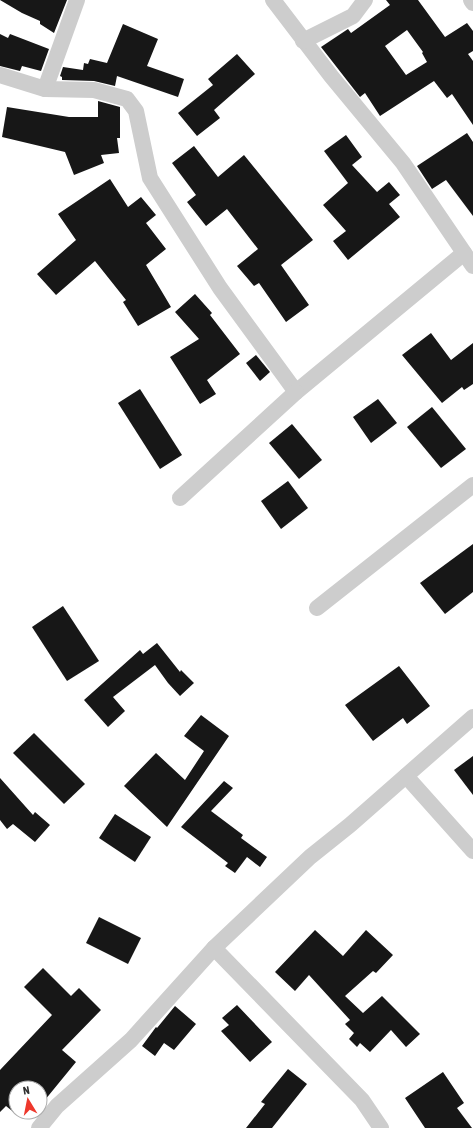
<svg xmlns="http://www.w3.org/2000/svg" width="473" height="1128" font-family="'Asap Condensed',sans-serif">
<rect width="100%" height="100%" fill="#fff"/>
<g fill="#171717" fill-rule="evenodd">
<path d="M 0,0 L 67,0 L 54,33 L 40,24 L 40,21 L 22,13 Z"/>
<path d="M 386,0 L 418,0 L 445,37 L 467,23 L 473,31 L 473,51 L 468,54 L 473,61 L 473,125 L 452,94 L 447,98 L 434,81 L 380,116 L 365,93 L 360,97 L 321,47 L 348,29 L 351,33 L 390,5 ZM 407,30 L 423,52 L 422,53 L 427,62 L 406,75 L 385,46 Z"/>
<path d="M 123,24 L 158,39 L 147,66 L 184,79 L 178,97 L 117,76 L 115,86 L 94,81 L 62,80 L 62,77 L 60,76 L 63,67 L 83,70 L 84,63 L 88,64 L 90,59 L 107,63 Z"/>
<path d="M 0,34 L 8,38 L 10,34 L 49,49 L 41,71 L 22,66 L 20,71 L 0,66 Z"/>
<path d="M 237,54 L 255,74 L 214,110 L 220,118 L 197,136 L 178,113 L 213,85 L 208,79 Z"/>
<path d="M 98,101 L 120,107 L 120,138 L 117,138 L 119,153 L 101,155 L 104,163 L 74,175 L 65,152 L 2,137 L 7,107 L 69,117 L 98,117 Z"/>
<path d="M 467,133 L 473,142 L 473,216 L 446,180 L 432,189 L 417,166 Z"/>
<path d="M 346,135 L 362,157 L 352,165 L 377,192 L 389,182 L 400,195 L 389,204 L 400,217 L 348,260 L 333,241 L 346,231 L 323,205 L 348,183 L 324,151 Z"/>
<path d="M 194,146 L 218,177 L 244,155 L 313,240 L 281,265 L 309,305 L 286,322 L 259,283 L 254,286 L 237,266 L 258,249 L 227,209 L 206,226 L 187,202 L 196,195 L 172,163 Z"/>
<path d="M 110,179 L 128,207 L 141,197 L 156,215 L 146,223 L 166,249 L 146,265 L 171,307 L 138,326 L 123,302 L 126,300 L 95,261 L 56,295 L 37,274 L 76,240 L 58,214 Z"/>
<path d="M 195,294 L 212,313 L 210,315 L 240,354 L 207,380 L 216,394 L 200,404 L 170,357 L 199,339 L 175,312 Z"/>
<path d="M 431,333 L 451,360 L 473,343 L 473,384 L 464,390 L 462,387 L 442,403 L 402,355 Z"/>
<path d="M 256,355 L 270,372 L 260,381 L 246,363 Z"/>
<path d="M 140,389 L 182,455 L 160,469 L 118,403 Z"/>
<path d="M 378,399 L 397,423 L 371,443 L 353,417 Z"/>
<path d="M 432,407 L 466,449 L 441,468 L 407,427 Z"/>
<path d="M 292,424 L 322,460 L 299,479 L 269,443 Z"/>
<path d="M 288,481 L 308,508 L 281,529 L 261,501 Z"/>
<path d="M 473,544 L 473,592 L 445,614 L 420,583 Z"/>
<path d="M 63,606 L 99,661 L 67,681 L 32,627 Z"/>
<path d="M 157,643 L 180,672 L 181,670 L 194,683 L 180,696 L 168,683 L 155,665 L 113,697 L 125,711 L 108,727 L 84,700 L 140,650 L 143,654 Z"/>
<path d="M 399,666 L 430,706 L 407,724 L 403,718 L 373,741 L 345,705 Z"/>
<path d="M 201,715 L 229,736 L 167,827 L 124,786 L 156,753 L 185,780 L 204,751 L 184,736 Z"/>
<path d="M 34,733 L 85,784 L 64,804 L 13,753 Z"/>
<path d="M 473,756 L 473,795 L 454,770 Z"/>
<path d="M 0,778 L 33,815 L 35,812 L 50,825 L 35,842 L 13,824 L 7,829 L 0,820 Z"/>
<path d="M 224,781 L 233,788 L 211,811 L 243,835 L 241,838 L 267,857 L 260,867 L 247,857 L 235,873 L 225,866 L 228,863 L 181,827 Z"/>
<path d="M 115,814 L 151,837 L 135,862 L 99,838 Z"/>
<path d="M 99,917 L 141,938 L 128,964 L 86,943 Z"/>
<path d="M 315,930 L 343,956 L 366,930 L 393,955 L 376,973 L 373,971 L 345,996 L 363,1013 L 382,996 L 420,1034 L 406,1047 L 391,1030 L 370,1052 L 360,1043 L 357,1047 L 349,1039 L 354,1033 L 345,1024 L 350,1020 L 309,975 L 295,991 L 275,972 Z"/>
<path d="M 43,968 L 71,996 L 79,988 L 101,1010 L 62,1050 L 76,1062 L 40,1106 L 40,1088 L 16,1088 L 16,1114 L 6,1106 L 0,1112 L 0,1070 L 52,1015 L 24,987 Z"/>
<path d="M 237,1005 L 272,1042 L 250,1062 L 221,1031 L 229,1025 L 222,1018 Z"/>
<path d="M 175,1006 L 196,1024 L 174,1050 L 164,1043 L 155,1056 L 142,1046 L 156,1027 L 157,1028 Z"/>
<path d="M 288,1069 L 307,1084 L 272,1128 L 246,1128 L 265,1104 L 261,1102 Z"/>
<path d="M 443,1072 L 464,1103 L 457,1108 L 472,1128 L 425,1128 L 405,1098 Z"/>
</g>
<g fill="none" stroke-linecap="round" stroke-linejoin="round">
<g stroke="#cdcdcd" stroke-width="16">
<path d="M 273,0 L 331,76 L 403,163 L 473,266"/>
<path d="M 471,0 L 473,3"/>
<path d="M 303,41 L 353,16 L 365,0"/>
<path d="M 0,75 L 45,89 L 94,90 L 127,99 L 136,111 L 150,178 L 220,288 L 296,392 L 464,253"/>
<path d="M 45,89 L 77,0"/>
<path d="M 180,498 L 296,392"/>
<path d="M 317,608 L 473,485"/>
<path d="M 406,776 L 473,851"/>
<path d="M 214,948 L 362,1100 L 381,1128"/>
<path d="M 39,1128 L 57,1106 L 131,1040 L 214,948 L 310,857 L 350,825 L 473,717"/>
</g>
</g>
<g transform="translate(28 1100) rotate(350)"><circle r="19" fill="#ffffff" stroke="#acacac"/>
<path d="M0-3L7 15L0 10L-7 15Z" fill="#ee382c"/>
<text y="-6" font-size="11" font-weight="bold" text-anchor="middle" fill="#303030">N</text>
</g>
</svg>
